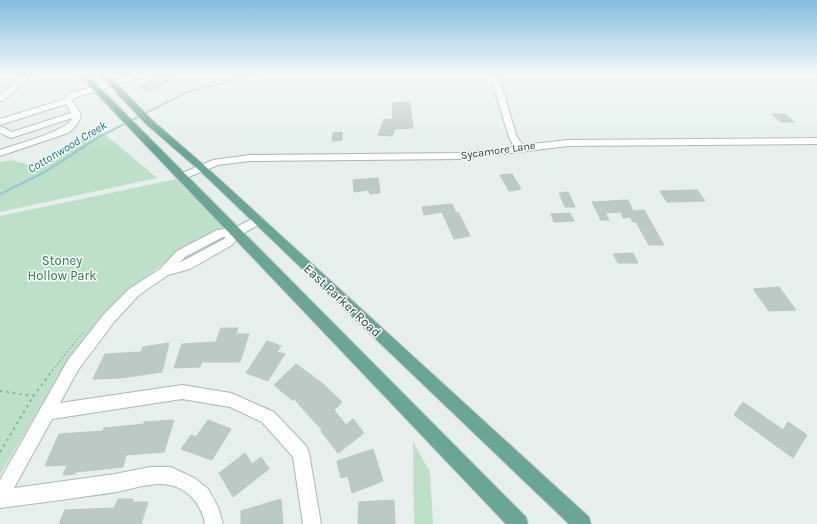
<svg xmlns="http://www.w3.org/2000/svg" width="817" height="524" font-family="Karla,sans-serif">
<rect width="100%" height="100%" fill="#e6efeb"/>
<g fill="#bfe0c8">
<path d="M 102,132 L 157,178 L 0,212 L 0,162 L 11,160 L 41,168 L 82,140 Z"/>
<path d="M 177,179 L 223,227 L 176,254 L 128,291 L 102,317 L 69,358 L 0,475 L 0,216 Z"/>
<path d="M 413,442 L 430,472 L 433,524 L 414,524 Z"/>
</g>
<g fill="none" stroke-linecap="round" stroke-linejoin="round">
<path stroke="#8ec9d4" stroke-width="1.5" d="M 74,153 L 99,137 L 187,92 L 256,75"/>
<path stroke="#8ec9d4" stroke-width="2" d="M 0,194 L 43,173 L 76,152"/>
</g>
<g fill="#bbcac4" stroke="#b8c9c2">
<path d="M 168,76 L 170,82 L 154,88 L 155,89 L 147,92 L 139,85 Z"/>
<path d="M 410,102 L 413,128 L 395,129 L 392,136 L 378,135 L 384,119 L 393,120 L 392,103 Z"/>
<path d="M 772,114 L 785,114 L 794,122 L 781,122 Z"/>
<path d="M 342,132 L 342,140 L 332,141 L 333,133 Z"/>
<path d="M 512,174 L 521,189 L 509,191 L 500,175 Z"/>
<path d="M 378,178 L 380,193 L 370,194 L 369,190 L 354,192 L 353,180 Z"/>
<path d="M 697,190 L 705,201 L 667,202 L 660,191 Z"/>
<path d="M 568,192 L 575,207 L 565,207 L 559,193 Z"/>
<path d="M 628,200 L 633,211 L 644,210 L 664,245 L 649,245 L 636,222 L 633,222 L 630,217 L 623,218 L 621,212 L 605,213 L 609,220 L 601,220 L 592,202 Z"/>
<path d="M 452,204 L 456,213 L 458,212 L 470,236 L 454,239 L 442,212 L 424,215 L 422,207 Z"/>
<path d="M 570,213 L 574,221 L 554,222 L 551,214 Z"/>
<path d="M 633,253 L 638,263 L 618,263 L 613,254 Z"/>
<path d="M 779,287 L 796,310 L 769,311 L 753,289 Z"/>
<path d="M 221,328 L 238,328 L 236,334 L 249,334 L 240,362 L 202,362 L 200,367 L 174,368 L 182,344 L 216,342 Z"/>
<path d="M 267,341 L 281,346 L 277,352 L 285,354 L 268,381 L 246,373 Z"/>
<path d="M 169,343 L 162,372 L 121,378 L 93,379 L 105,354 L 141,352 L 143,347 Z"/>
<path d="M 296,364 L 323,384 L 342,402 L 334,410 L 346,425 L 353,419 L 364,433 L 338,453 L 321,431 L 322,430 L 294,399 L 292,400 L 274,385 Z"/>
<path d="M 743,402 L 783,430 L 788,422 L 807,435 L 793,458 L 734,415 Z"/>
<path d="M 174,420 L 164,452 L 126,455 L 123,467 L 76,472 L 75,474 L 63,475 L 67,465 L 45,466 L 59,434 L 103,431 L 104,428 L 144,424 L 144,422 Z"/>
<path d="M 208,420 L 231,429 L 212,460 L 181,449 L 191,435 L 196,437 Z"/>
<path d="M 373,449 L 383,481 L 352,493 L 348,476 L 341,478 L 337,461 Z"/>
<path d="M 245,453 L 252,464 L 261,457 L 269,469 L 233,497 L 219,473 Z"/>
<path d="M 118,499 L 133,499 L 132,502 L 148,502 L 141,524 L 59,524 L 65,510 L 114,508 Z"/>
<path d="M 281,499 L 283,524 L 241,524 L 241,511 Z"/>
<path d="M 394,500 L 395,524 L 358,524 L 359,502 Z"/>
</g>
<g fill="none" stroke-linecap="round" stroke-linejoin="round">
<defs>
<g id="minor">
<path d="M 24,75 L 32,75 L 3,101 L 0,101 L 0,95 Z"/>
<path d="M 134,75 L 147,75 L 74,98 L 72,101 L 81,114 C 79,123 76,127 68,133 L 0,156 L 0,150 C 14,145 68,131 72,118 L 11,138 L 0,133 L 0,126 L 12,132 L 71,113 L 66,104 L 0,125 L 0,119 L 65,99 L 68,94 Z"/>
<path d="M 490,75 L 498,75 L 517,137 L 523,145 L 568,140 L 817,138 L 817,144 L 568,146 L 461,159 L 250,161 L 218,165 L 181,180 L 176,177 L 178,175 L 213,160 L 250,155 L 461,153 L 514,147 L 509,137 Z"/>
<path d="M 258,216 L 262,217 L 263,220 L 262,223 L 240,235 L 232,245 L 190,269 L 168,275 L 139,295 L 114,322 L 78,370 L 60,403 L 182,385 L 231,393 L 274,412 L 307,447 L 309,453 L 321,524 L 303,524 L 293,457 L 262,422 L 230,407 L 182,399 L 52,419 L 14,488 L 115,474 L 150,467 L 171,467 L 196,479 L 208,489 L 218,507 L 223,524 L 205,524 C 202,506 189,489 170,485 C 153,481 132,489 116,492 C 77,498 38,503 0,508 L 0,480 L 68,360 L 104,314 L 129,289 L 160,269 L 177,251 L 217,230 L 234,228 ZM 223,237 L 226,237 L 224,239 L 179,263 L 185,257 Z"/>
</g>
<g id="major">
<path d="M 79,75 L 87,75 L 526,517 L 528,524 L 506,524 Z"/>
<path d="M 100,75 L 108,75 L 152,120 L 205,166 L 589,517 L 591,524 L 569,524 L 199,170 L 146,124 Z"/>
</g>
</defs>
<use href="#minor" stroke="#a8b8b2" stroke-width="2"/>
<use href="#major" stroke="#c2cac8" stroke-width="2"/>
<path stroke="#86b3a5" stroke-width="1.5" stroke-dasharray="1.5 2.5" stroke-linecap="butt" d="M 52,371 L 84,331"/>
<g stroke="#86b3a5" stroke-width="2" stroke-dasharray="2.5 4" stroke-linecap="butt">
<path d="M 0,391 L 33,396"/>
<path d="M 0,452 L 34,395 L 53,370"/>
</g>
<use href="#minor" fill="#fff" fill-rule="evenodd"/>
<use href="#major" fill="#6aa596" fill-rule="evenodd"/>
</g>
<linearGradient id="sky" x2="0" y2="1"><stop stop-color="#84bce0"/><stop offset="0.5" stop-color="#f4f8f6"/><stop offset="1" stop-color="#f4f8f6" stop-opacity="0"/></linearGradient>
<rect width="817" height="149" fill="url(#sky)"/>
<g text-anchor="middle" stroke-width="3" stroke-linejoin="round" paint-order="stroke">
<g font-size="11" fill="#24423a" stroke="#f7fbf9">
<text transform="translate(498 150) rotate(-8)" y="4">Sycamore Lane</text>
</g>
<g font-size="12" font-style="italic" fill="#1c6f80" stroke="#f7fbf9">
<text transform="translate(67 147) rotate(-31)" y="4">Cottonwood Creek</text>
</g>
<g font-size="13" fill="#2d7a4b" stroke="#f7fbf9">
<text x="62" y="265">Stoney<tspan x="62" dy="15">Hollow Park</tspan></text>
</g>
<g font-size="13" fill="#24423a" stroke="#f7fbf9">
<text transform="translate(343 300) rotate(43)" y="5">East Parker Road</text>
</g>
</g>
</svg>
